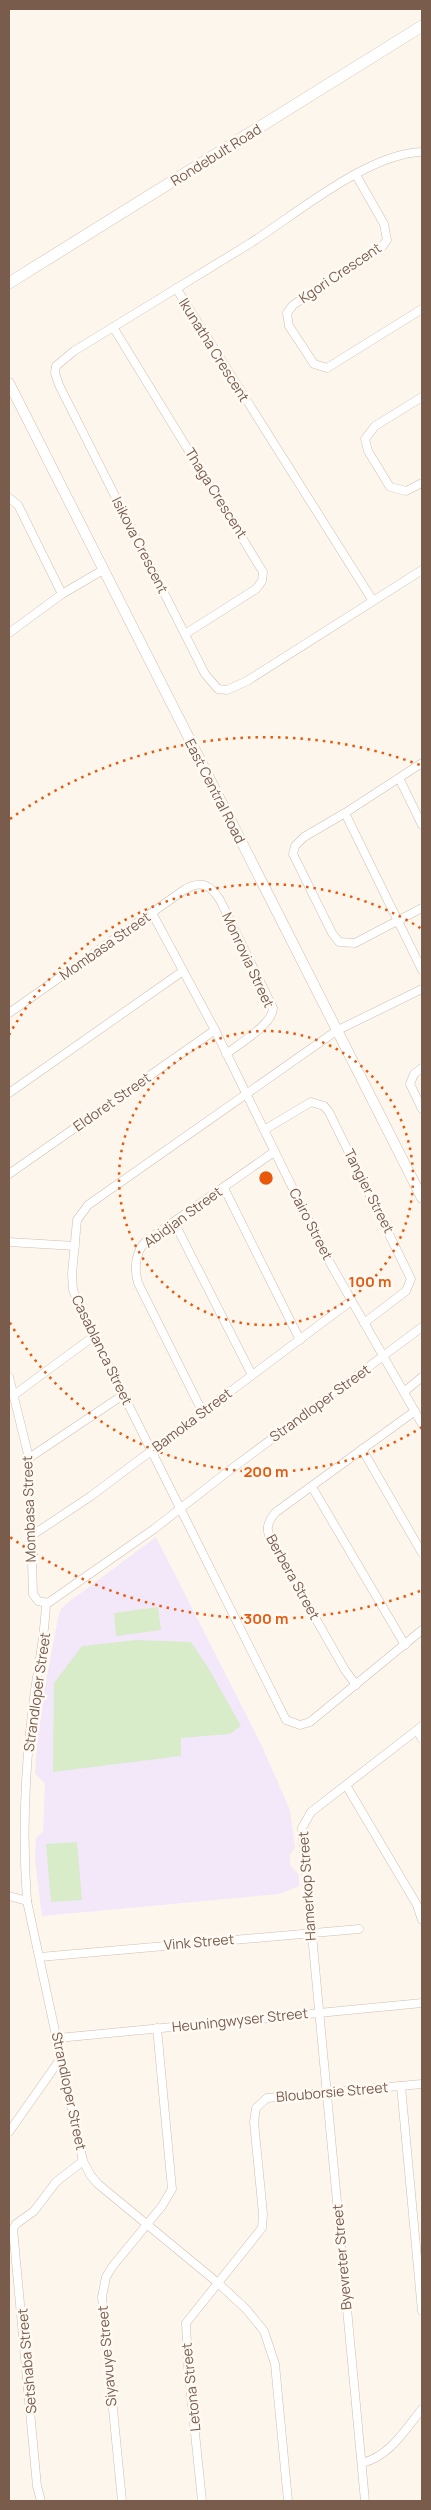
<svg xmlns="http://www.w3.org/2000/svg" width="431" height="2510" font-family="Manrope,sans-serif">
<rect width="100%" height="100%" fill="#fdf6ec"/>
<path fill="#f3e8fa" d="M 156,1537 L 261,1744 L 290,1810 L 295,1848 L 290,1854 L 290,1865 L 299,1875 L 299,1886 L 279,1894 L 42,1916 L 35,1860 L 36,1838 L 43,1832 L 45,1783 L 35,1774 L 39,1718 L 58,1618 L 61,1609 L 66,1604 Z"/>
<g fill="#d8ecc9">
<path d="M 158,1607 L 161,1630 L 116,1636 L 114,1613 Z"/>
<path d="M 136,1640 L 191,1642 L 209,1669 L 241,1726 L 230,1734 L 181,1738 L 181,1756 L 53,1772 L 54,1683 L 82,1646 Z"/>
<path d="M 77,1842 L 82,1900 L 51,1902 L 46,1844 Z"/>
</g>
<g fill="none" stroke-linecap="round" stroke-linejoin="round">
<defs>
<g id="minor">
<path d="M 422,152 C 368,153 295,215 249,244 C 191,280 132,315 74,351 L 56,366 L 55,373 L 59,385 L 205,674 L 218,689 L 227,690 L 247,681 L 422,570"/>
<path d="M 356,175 L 384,224 L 387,240 L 381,248 L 293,305 L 287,313 L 289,326 L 314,364 L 327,368 L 422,309"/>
<path d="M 176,288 L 373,601"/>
<path d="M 113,327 L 263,572 L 262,581 L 256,589 L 185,634"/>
<path d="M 422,397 L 375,426 L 365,439 L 368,451 L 390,487 L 406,491 L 422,483"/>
<path d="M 9,498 L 18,505 L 62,594"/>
<path d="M 9,633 L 62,594 L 103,570"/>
<path d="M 422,763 L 345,813 L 304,837 L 295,846 L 293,854 L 332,933 L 339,942 L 355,943 L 422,908"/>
<path d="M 399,778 L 422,825"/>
<path d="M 345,813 L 422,970"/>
<path d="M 152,913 L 215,1030 L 325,1254 L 422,1424"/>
<path d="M 422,989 L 336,1031 L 88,1205 L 77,1220 L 72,1274 L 73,1290 L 83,1314 L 286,1720 L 300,1725 L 310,1722 L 422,1630"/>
<path d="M 9,1013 L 184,890 C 201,880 210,884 220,900 L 273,1008 C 273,1024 239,1044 226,1054"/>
<path d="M 422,1068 L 414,1074 L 410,1084 L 422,1109"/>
<path d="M 9,1093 L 183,971"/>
<path d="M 264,1130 L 311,1102 L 324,1106 L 329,1112 L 411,1279 L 406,1291 L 364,1323"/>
<path d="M 9,1174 L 215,1030"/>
<path d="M 224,1188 L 300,1340"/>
<path d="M 174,1222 L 252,1375"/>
<path d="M 9,1242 L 75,1246"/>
<path d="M 9,1377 L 29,1458 L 33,1594 L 38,1601 L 48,1603 L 154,1529 L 226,1473 L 422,1327"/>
<path d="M 404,1392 L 422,1377"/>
<path d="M 14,1395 L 94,1336"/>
<path d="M 202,1411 L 138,1283 C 134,1269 135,1252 146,1241 L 274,1152"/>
<path d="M 362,1449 L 422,1553"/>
<path d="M 29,1458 L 123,1395"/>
<path d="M 312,1487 L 405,1645"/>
<path d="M 31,1536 L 91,1496 L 351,1301"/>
<path d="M 46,1603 C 45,1636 38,1666 34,1698 C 25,1765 22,1834 27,1901 L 83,2161 L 91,2176 L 98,2184 L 218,2283 L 246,2309 L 264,2331 L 275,2364 L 288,2501"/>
<path d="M 356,1685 L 345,1670 L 272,1542 C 265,1530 267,1522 276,1512 L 415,1411"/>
<path d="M 417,1730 L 422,1739"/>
<path d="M 346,1785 L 417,1905 L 422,1920"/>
<path d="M 9,1896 L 27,1901"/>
<path d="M 40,1957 L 359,1929"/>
<path d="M 58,2038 L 422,2003"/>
<path d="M 401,2086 L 422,2311"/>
<path d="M 9,2132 L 61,2058"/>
<path d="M 362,2463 C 390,2456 404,2431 422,2409"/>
<path d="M 41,2501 L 37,2486 L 13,2229 L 16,2224 L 34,2211 L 56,2182 L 83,2161"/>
<path d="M 122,2501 L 102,2297 L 106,2277 L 112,2267 L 162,2206 L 172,2189 L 157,2028"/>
<path d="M 202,2501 L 188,2365 L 186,2323 L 262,2228 L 263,2214 L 254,2122 L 256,2108 L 267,2098 L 422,2084"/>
<path d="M 365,2501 L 302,1828 L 311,1812 L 422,1726"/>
</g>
<path id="tertiary" d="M 9,383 L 422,1198"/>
<path id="secondary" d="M 9,283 L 422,26"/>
</defs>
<use href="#minor" stroke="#d1beb0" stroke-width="9"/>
<use href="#tertiary" stroke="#d1beb0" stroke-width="11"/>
<use href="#secondary" stroke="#d6c0b0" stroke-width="12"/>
<use href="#minor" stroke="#fff" stroke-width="8"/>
<use href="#tertiary" stroke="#fff" stroke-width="10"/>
<use href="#secondary" stroke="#fff" stroke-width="11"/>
</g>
<g fill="none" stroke="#e8590c" stroke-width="2.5" stroke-dasharray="2.5 5">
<circle cx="266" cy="1178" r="147"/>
<path d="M422 1427A294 294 0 0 1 9 1321M9 1035A294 294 0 0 1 422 929"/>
<path d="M420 1591A441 441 0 0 1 10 1537M10 819A441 441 0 0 1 420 765"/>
</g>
<g text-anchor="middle" stroke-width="5" stroke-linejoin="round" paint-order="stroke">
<g font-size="14" fill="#7a5c4d" stroke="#fffaf3">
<text transform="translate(216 155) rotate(-32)" y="5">Rondebult Road</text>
<text transform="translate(340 273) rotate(-34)" y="5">Kgori Crescent</text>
<text transform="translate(214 350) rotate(58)" y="5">Ikunatha Crescent</text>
<text transform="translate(216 493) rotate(58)" y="5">Thaga Crescent</text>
<text transform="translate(140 545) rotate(63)" y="5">Isikova Crescent</text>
<text transform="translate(215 791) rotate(63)" y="5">East Central Road</text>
<text transform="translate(105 946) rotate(-35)" y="5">Mombasa Street</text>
<text transform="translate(248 960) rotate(65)" y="5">Monrovia Street</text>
<text transform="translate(112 1102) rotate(-35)" y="5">Eldoret Street</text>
<text transform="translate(369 1191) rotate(63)" y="5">Tangier Street</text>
<text transform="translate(183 1217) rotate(-36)" y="5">Abidjan Street</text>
<text transform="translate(311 1224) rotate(63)" y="5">Cairo Street</text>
<text transform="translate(102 1350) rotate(64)" y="5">Casablanca Street</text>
<text transform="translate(320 1403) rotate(-36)" y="5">Strandloper Street</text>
<text transform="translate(192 1420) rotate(-37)" y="5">Bamoka Street</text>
<text transform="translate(29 1509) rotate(-92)" y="5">Mombasa Street</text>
<text transform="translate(293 1577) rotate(61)" y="5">Berbera Street</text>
<text transform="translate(37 1692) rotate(-82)" y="5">Strandloper Street</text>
<text transform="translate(307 1886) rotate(-94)" y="5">Hamerkop Street</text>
<text transform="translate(199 1942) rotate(-5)" y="5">Vink Street</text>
<text transform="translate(240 2020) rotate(-6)" y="5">Heuningwyser Street</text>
<text transform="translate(69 2091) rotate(78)" y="5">Strandloper Street</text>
<text transform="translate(332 2092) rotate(-5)" y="5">Blouborsie Street</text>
<text transform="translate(342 2257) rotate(-95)" y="5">Byevreter Street</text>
<text transform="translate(107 2356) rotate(-95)" y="5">Siyavuye Street</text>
<text transform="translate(27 2361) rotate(-95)" y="5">Setshaba Street</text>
<text transform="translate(191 2387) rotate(-96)" y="5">Letona Street</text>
</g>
</g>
<circle cx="266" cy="1178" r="8" fill="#e8590c" stroke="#fffaf3" stroke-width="2.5"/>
<g font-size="15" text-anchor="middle" font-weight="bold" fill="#e8590c" stroke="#fffaf3" stroke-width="5" stroke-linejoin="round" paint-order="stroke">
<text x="370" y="1287">100 m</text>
<text x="266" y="1477">200 m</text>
<text x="266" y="1624">300 m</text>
</g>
<rect width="431" height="2510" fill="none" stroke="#7a5c4d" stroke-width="20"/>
</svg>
